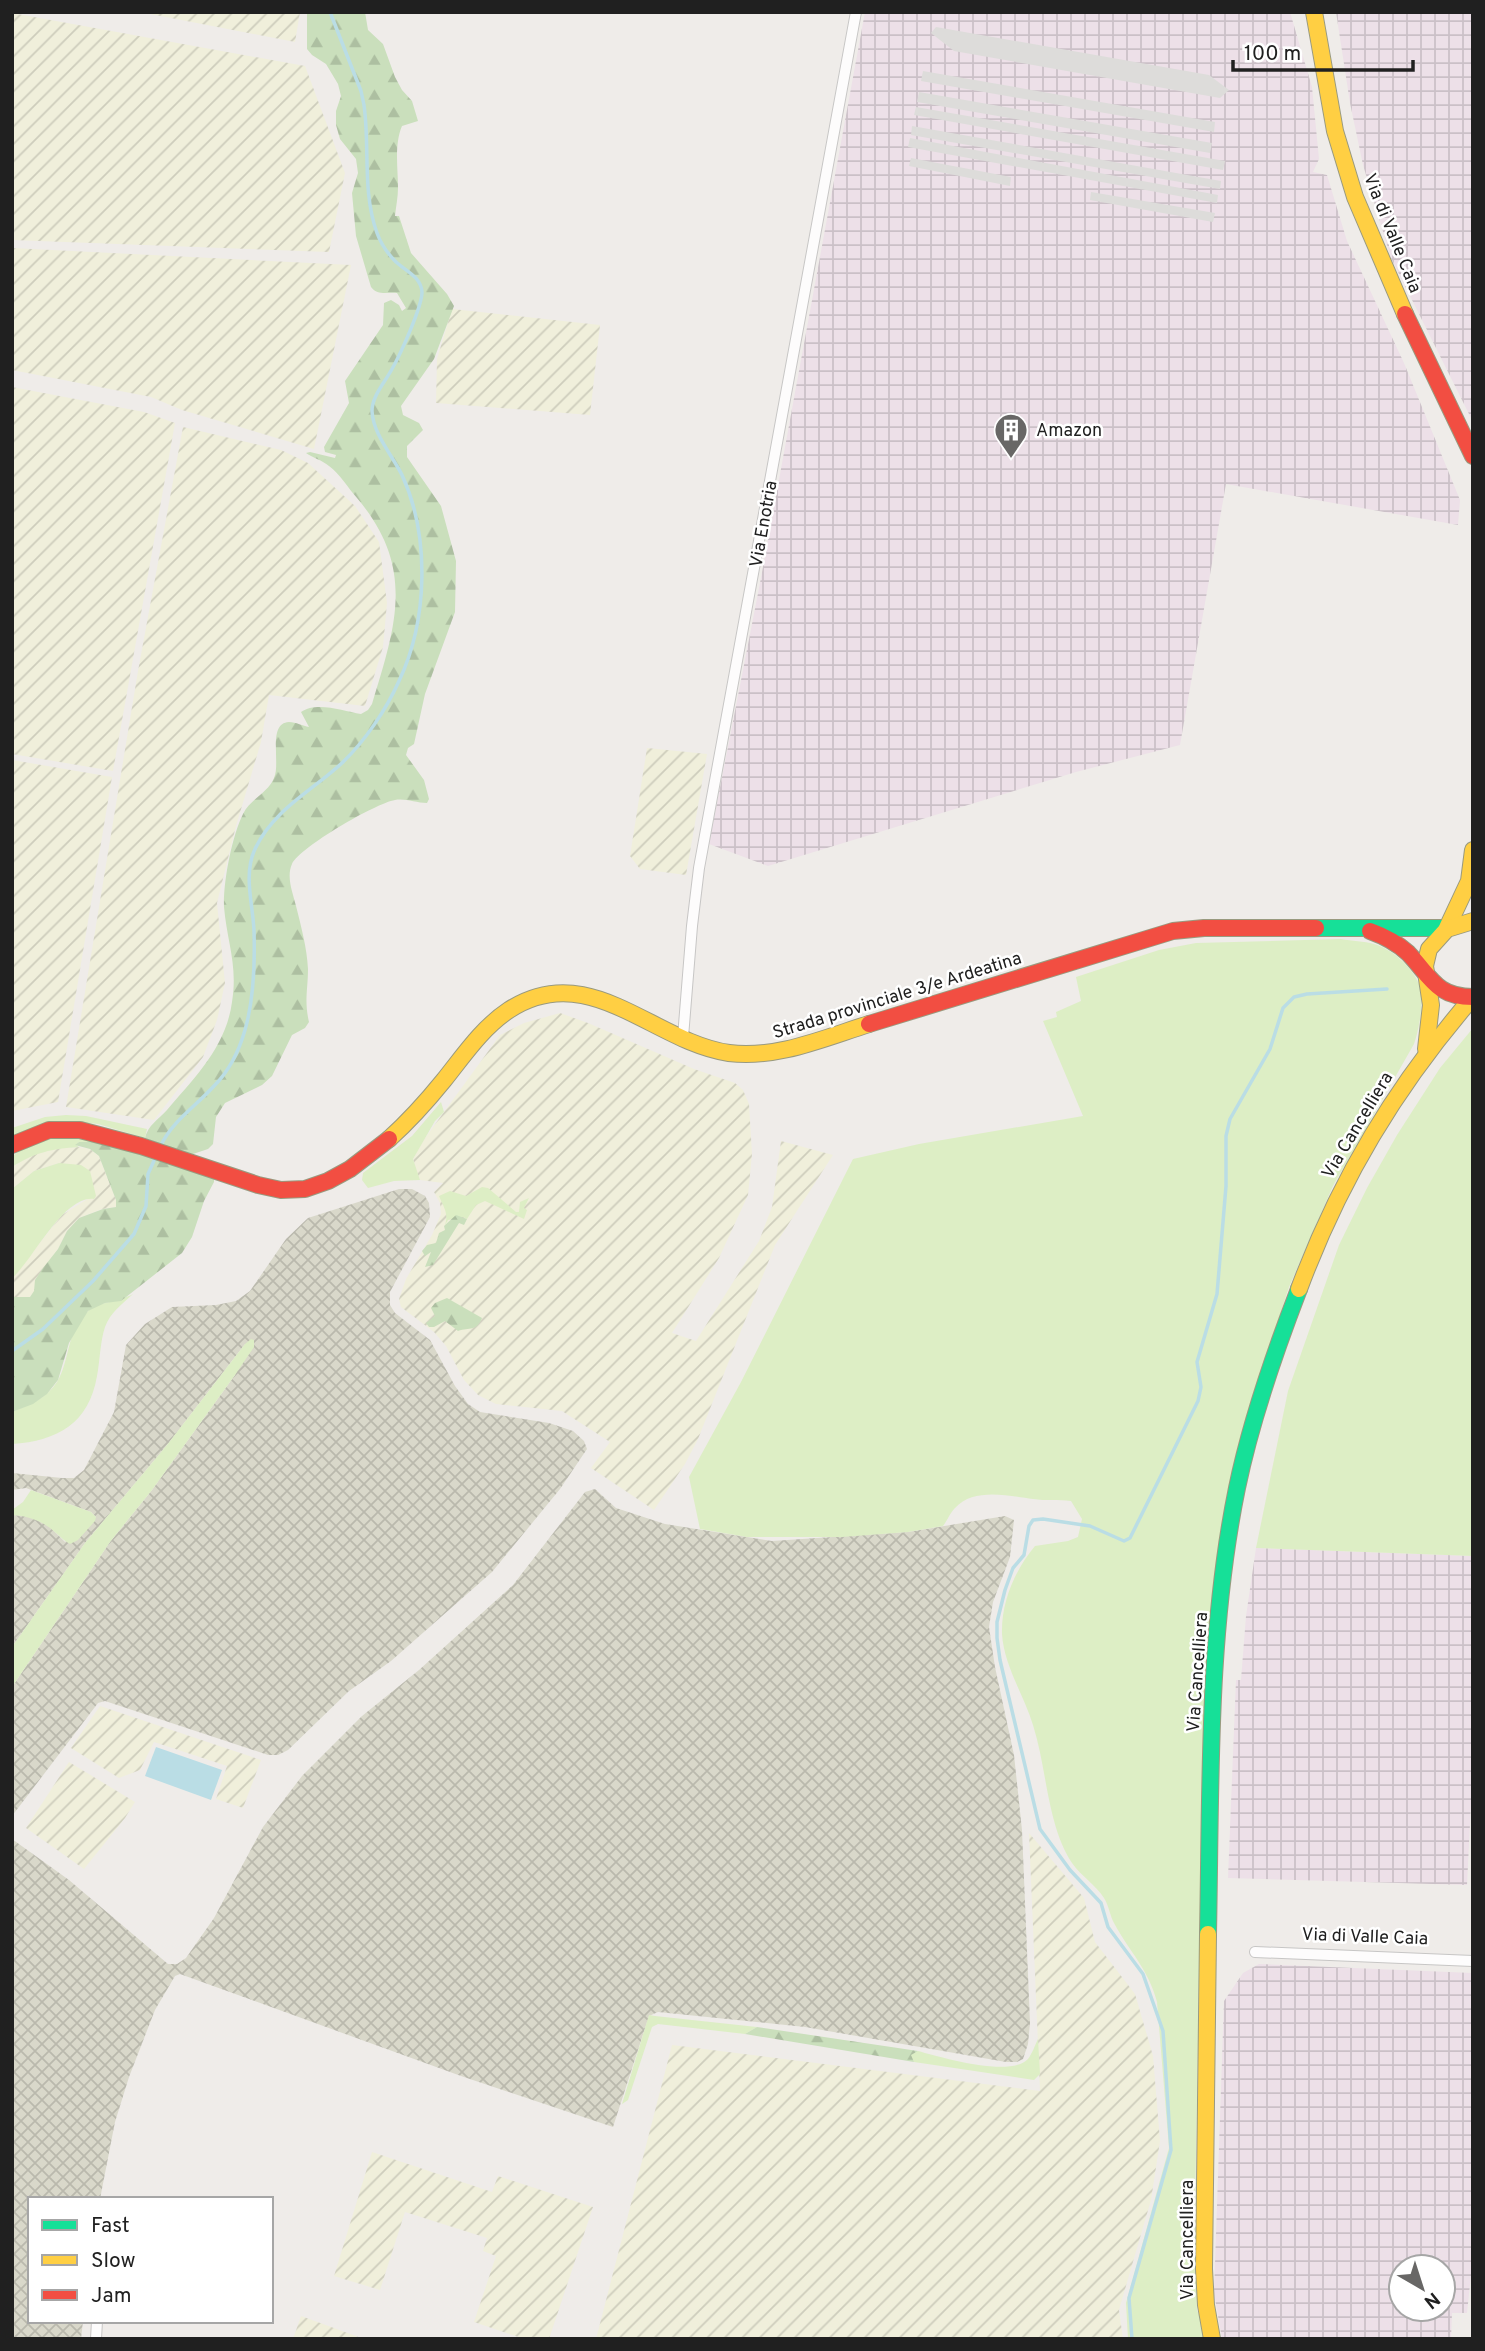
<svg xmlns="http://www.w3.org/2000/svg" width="1485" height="2351" font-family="Overpass,sans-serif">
<defs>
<pattern id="industrial-grid" width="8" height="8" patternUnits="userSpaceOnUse" patternTransform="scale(1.75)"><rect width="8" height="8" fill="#ede0e8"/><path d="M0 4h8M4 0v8" fill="none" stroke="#cbc0c7"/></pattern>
<pattern id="construction-cross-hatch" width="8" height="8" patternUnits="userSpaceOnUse" patternTransform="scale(1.75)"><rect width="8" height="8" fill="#d9d8ca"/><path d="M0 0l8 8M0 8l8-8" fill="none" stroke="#bab9ad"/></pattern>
<pattern id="farmland-furrows" width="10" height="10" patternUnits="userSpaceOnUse" patternTransform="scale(1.75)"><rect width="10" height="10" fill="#f0efdb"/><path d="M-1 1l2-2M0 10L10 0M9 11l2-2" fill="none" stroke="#cecdbc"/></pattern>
<pattern id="forest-firs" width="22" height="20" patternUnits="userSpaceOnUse" patternTransform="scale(1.75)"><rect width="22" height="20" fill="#cadfbc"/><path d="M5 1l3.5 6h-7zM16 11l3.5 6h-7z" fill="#adbfa1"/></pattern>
</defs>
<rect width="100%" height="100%" fill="#efece9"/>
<g fill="url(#industrial-grid)" fill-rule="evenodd">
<path d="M 865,12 L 1290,12 L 1312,87 L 1319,159 L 1313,172 L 1327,175 L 1347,241 L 1404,363 L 1460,500 L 1458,525 L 1226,484 L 1180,745 L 1076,772 L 768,866 L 709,844 L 760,583 Z"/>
<path d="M 1336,12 L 1473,12 L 1473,422 L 1391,258 L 1363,165 L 1350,103 Z"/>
<path d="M 1256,1548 L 1473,1556 L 1473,1762 L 1467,1885 L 1228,1878 L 1236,1680 L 1241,1680 L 1246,1616 Z"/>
<path d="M 1259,1964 L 1473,1973 L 1473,2256 L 1467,2313 L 1452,2313 L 1451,2339 L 1222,2339 L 1214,2293 L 1224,2001 L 1243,1973 ZM 1443,2267 L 1443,2309 L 1401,2309 L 1401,2267 Z"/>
</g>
<g fill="#dddcda">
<path d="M 936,27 L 1209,75 L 1229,90 L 1220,98 L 954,51 L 931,33 Z"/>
<path d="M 923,71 L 1215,122 L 1214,132 L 921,81 Z"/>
<path d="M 919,92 L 1212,143 L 1210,153 L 917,102 Z"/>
<path d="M 916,107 L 1225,161 L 1223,170 L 914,115 Z"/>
<path d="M 912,126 L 1221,181 L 1220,189 L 911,135 Z"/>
<path d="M 910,138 L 1218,195 L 1217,203 L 908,147 Z"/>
<path d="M 911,158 L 1011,177 L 1010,186 L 909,166 Z"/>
<path d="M 1091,192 L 1215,213 L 1213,222 L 1090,200 Z"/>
</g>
<g fill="url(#construction-cross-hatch)">
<path d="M 399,1189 L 412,1189 L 425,1196 L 429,1203 L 430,1217 L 390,1292 L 390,1305 L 395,1313 L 430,1340 L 455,1386 L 468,1404 L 480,1412 L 549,1423 L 573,1431 L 584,1441 L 587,1449 L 560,1489 L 492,1572 L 391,1661 L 349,1691 L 288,1750 L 278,1755 L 268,1755 L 105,1701 L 98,1703 L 12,1816 L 12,1687 L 110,1542 L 152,1490 L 235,1375 L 245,1344 L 167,1445 L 85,1543 L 12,1647 L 12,1515 L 30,1516 L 49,1526 L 65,1542 L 96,1517 L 91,1512 L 26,1488 L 12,1490 L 12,1473 L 62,1478 L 74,1478 L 84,1470 L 114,1412 L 126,1345 L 145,1324 L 172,1307 L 216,1305 L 236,1301 L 250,1291 L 286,1239 L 308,1218 Z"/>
<path d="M 595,1489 L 616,1508 L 665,1524 L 772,1541 L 908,1532 L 1005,1516 L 1014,1520 L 1010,1557 L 993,1602 L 989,1627 L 995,1667 L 1014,1755 L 1022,1830 L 1030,2023 L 1028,2044 L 1023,2059 L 1017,2062 L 1006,2062 L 805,2027 L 658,2012 L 649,2016 L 613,2127 L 461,2076 L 180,1974 L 175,1976 L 155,2010 L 129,2077 L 115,2122 L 100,2199 L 30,2199 L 30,2321 L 83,2321 L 81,2339 L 12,2339 L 12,1839 L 69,1880 L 168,1964 L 177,1964 L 186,1958 L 214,1918 L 263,1827 L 302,1776 L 362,1716 L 419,1670 L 513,1585 L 585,1492 Z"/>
</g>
<g fill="url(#farmland-furrows)">
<path d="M 140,12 L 300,12 L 295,42 Z"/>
<path d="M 12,13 L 305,66 L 345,173 L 329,252 L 12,240 Z"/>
<path d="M 12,248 L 351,265 L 314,449 L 182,410 L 151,397 L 12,370 Z"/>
<path d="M 452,309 L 600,325 L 590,415 L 436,403 L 437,359 Z"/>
<path d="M 12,387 L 144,412 L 175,423 L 113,771 L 12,754 Z"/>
<path d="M 183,427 L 281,450 L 308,463 L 355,506 L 379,542 L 387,603 L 383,647 L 365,706 L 269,695 L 261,742 L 236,826 L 217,903 L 225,983 L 217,1020 L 203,1057 L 154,1120 L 66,1107 L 138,671 Z"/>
<path d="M 647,748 L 707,754 L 686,875 L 640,869 L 630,856 Z"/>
<path d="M 12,760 L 112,777 L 58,1102 L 12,1111 Z"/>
<path d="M 560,1013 L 588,1023 L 694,1069 L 735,1083 L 743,1090 L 749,1104 L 752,1154 L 748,1195 L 719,1258 L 672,1333 L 696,1341 L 759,1241 L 772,1207 L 781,1141 L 833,1155 L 775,1245 L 698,1439 L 685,1464 L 654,1510 L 591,1468 L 610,1442 L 562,1411 L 496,1404 L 478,1395 L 464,1380 L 446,1346 L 434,1332 L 401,1307 L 399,1299 L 406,1279 L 432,1235 L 441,1214 L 440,1203 L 434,1192 L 443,1183 L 420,1180 L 416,1170 L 413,1159 L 420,1145 L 500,1035 L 524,1023 Z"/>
<path d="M 79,1147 L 90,1149 L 99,1156 L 116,1200 L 116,1207 L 102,1209 L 79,1218 L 67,1231 L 58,1249 L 35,1280 L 35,1291 L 30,1297 L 12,1297 L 12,1278 L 27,1259 L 62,1215 L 89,1198 L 59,1163 L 34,1171 L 12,1189 L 12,1167 L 28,1157 L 50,1149 Z"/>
<path d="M 100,1706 L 261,1760 L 243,1808 L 216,1799 L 227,1766 L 154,1742 L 140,1770 L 119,1778 L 71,1748 Z"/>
<path d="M 69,1762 L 135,1802 L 125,1818 L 84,1869 L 26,1828 Z"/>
<path d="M 1029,1833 L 1084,1898 L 1095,1942 L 1135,1994 L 1153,2056 L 1160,2141 L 1151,2200 L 1119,2310 L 1123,2339 L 596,2339 L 672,2045 L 1040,2091 Z"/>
<path d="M 372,2152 L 492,2192 L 498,2176 L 593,2207 L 549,2339 L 524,2339 L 474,2322 L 496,2256 L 483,2251 L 487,2238 L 405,2212 L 380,2290 L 334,2276 Z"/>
<path d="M 301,2316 L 364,2339 L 293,2339 Z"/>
</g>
<g fill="#ddeec5">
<path d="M 1341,939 C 1352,941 1364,941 1374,944 C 1392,949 1412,967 1419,984 C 1425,999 1419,1030 1414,1044 L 1333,1186 L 1289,1287 L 1259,1379 L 1233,1477 L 1216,1572 L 1203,1765 L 1195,2210 L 1197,2310 L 1209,2339 L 1128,2339 L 1126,2303 L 1169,2148 L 1157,2002 C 1148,1968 1130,1953 1114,1923 C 1110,1916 1109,1906 1104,1898 C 1096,1885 1081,1876 1072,1863 C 1047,1825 1047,1769 1033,1725 C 1024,1695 1004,1666 1002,1634 C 1001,1602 1015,1570 1035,1546 L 1068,1541 L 1078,1537 L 1082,1519 L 1071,1501 C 1058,1499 1046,1501 1033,1499 C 1009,1496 974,1487 955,1508 C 950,1513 947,1521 943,1526 L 908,1532 L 842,1537 L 747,1537 L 700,1529 L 689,1477 L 741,1382 L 853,1159 L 919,1144 L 1083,1116 L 1043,1021 L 1057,1017 L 1056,1012 L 1081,1001 L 1076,977 L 1159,950 L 1196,943 Z"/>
<path d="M 1473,1028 L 1473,1556 L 1256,1548 L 1288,1391 L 1339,1245 L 1367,1188 L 1397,1135 L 1440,1068 Z"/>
<path d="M 441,1102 L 444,1112 L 435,1121 L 413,1159 L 420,1180 L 394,1181 L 368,1188 L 362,1180 L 363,1173 L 412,1136 Z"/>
<path d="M 66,1115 L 86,1116 L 147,1129 L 145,1138 L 98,1124 L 69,1121 L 12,1138 L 12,1128 L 45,1117 Z"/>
<path d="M 60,1136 L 83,1136 L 111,1142 L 79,1142 L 76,1145 L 79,1147 C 51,1149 36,1152 12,1167 L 12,1156 L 28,1146 Z"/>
<path d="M 59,1163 L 81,1165 L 90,1171 L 96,1196 L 94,1199 C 63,1195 32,1262 12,1278 L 12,1189 L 34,1171 Z"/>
<path d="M 482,1187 L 488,1188 L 516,1212 L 519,1212 L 520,1202 L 529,1198 L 524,1208 L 527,1210 L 524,1219 L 485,1201 L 476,1205 L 467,1219 L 463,1217 L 448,1220 L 445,1225 C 449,1213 443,1206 439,1196 L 450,1191 L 466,1196 Z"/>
<path d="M 133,1294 C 122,1304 110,1313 105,1327 C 100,1342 100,1360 97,1376 C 89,1423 58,1441 12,1444 L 12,1412 C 29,1405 47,1398 57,1382 C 70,1361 66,1332 87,1312 C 99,1301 119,1302 133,1294 Z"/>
<path d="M 251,1339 L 254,1340 L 254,1347 L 235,1375 L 152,1490 L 110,1542 L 12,1687 L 12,1647 L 85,1543 L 167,1445 L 245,1344 Z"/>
<path d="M 31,1490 L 91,1512 L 96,1517 L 95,1521 L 78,1540 L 70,1544 C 64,1541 61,1537 56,1533 C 43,1521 29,1516 12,1515 L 12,1510 L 23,1502 Z"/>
<path d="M 649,2015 L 655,2016 L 757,2027 L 745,2034 L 658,2024 L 652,2027 L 628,2100 L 622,2104 Z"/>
<path d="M 1038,2039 L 1040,2074 L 1034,2080 L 914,2062 L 910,2055 L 918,2051 C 940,2057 1011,2078 1028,2059 C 1032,2054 1035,2045 1038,2039 Z"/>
</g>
<g fill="url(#forest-firs)">
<path d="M 307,12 L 365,12 L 368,30 L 383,44 L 395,77 L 402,90 L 412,101 L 418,121 L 402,126 C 394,145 398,168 398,188 C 398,197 396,206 395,216 L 399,216 L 411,253 L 447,294 L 454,306 L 434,359 L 401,406 L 403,415 L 419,423 L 423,430 L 407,446 L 407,457 L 441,506 L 456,561 L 455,612 L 425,694 L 414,744 L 408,748 L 406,755 L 424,780 L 429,799 L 427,803 C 416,803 405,798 395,800 C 376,803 300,847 292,864 C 286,877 293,893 296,906 C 301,926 307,948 308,969 C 308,989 304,1001 309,1022 L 305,1028 L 292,1035 L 272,1076 L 262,1085 L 225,1103 L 216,1117 L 213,1144 L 208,1149 L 190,1155 L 145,1138 C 148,1125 158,1120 167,1110 C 195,1077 226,1047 232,1002 C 238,965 227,942 224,907 C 223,882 232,836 243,814 C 250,799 268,793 274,778 C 281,763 267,723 289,722 C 296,722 303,726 309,727 L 301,712 C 317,701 343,711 361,714 L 368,710 L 372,704 C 396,625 416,568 357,498 C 348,488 340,474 329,466 C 322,460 313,458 306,453 L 310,452 L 335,458 L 336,455 L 325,452 L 324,447 L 349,403 L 345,381 L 383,325 L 384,303 L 391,300 L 399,305 L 402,311 L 406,308 L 397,293 C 387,292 378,296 371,287 L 356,236 L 352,193 L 358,173 L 356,159 L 340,139 L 336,125 L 336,111 L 341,96 L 338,84 L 326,64 L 312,55 L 307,49 Z"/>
<path d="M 79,1142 L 111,1142 L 214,1176 L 214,1182 L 204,1201 L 192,1237 L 182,1253 L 121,1301 L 105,1303 L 88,1311 L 69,1343 L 58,1380 L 47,1394 L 33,1404 L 12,1412 L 12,1297 L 30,1297 L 34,1291 L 35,1280 L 43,1268 L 58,1249 L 67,1231 L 79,1218 L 103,1209 L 116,1207 L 116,1200 L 99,1156 L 90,1149 L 75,1145 Z"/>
<path d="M 456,1215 L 467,1219 L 464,1225 L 459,1223 L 433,1265 L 425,1267 L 431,1252 L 425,1256 L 422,1251 L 427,1245 L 436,1243 L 439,1233 L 445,1230 L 444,1226 Z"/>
<path d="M 447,1298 L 482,1318 C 476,1332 470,1327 458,1331 L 445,1321 L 434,1327 L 429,1327 L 426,1323 L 435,1316 L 431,1308 L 435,1303 Z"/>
<path d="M 757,2027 L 918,2051 L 911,2055 L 914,2062 L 745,2034 Z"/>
</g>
<path fill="#badde5" d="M 156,1747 L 222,1770 L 211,1800 L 145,1776 Z"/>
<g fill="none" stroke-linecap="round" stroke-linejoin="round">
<g stroke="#badde5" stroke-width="3.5">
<path d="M 160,1147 C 172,1121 195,1107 214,1086 C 229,1071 239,1051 245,1030 C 254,999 255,963 254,931 C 253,904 243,875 255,849 C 273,810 312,791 342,763 C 365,741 386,710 399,681 C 428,620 430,536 402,475 C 392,455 373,434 372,411 C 372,396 385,382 392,369 C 400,355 422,307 422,292 C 421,277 406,271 396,262 C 388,254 381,244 377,233 C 362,191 370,148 364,105 L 361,91 L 330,12"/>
<path d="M 12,1351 L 43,1329 L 93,1281 L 134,1234 L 146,1206 L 148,1174 L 157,1154"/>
<path d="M 1132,2339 L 1129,2298 L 1171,2150 L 1163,2031 L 1143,1974 L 1108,1927 L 1101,1903 L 1070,1870 L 1040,1829 L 1000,1660 L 997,1638 L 997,1622 L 1005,1590 L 1013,1568 L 1024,1555 L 1029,1526 L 1033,1520 L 1043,1519 L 1090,1526 L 1124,1541 L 1130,1538 L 1198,1401 L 1201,1387 L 1197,1362 L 1217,1294 L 1226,1186 L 1226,1136 L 1230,1119 L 1270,1049 L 1283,1008 L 1294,997 L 1307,994 L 1387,989"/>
</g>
<defs>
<g id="street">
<path d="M 683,1037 L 692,926 L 699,868 L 856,12"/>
<path d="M 1255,1952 L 1473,1961"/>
<path d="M 96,2339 L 97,2321"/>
</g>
<g id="fast">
<path d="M 1316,928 L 1447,928"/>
<path d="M 1208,1934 C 1211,1786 1207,1634 1237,1488 C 1251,1420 1274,1354 1299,1289"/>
</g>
<g id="slow">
<path d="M 1314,12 L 1335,131 L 1355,197 L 1405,314"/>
<path d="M 1447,928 L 1469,881 L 1473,850"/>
<path d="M 1426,1049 L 1431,1005 L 1425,966 L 1429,949 L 1447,929 L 1473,921"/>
<path d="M 389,1139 C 409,1121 427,1101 444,1080 C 464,1055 482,1028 509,1010 C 589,958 653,1042 729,1053 C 777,1059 824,1038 869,1024"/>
<path d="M 1299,1289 C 1340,1179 1396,1086 1473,997"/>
<path d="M 1208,1934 L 1204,2269 L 1206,2305 L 1212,2339"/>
</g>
<g id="jam">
<path d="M 1405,314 L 1473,456"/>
<path d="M 1370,931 C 1384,936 1397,943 1408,953 C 1431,977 1436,997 1473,997"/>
<path d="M 869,1024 L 1173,931 L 1204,928 L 1316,928"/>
<path d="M 12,1145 L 49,1130 L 80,1130 L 141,1146 L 258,1185 L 281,1190 L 305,1189 L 328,1181 L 350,1169 L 389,1139"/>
</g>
</defs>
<use href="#street" stroke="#c7c6c5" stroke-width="12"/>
<use href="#fast" stroke="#999a7f" stroke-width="18"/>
<use href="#slow" stroke="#999a7f" stroke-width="18"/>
<use href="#jam" stroke="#999a7f" stroke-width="18"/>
<use href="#street" stroke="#fdfcfc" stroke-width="10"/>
<use href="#fast" stroke="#16e098" stroke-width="16"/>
<use href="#slow" stroke="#ffcf43" stroke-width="16"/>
<use href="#jam" stroke="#f24e42" stroke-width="16"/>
</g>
<defs>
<symbol id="building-pin" viewBox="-11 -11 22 30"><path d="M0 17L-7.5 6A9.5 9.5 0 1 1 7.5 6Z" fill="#686766" stroke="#fff"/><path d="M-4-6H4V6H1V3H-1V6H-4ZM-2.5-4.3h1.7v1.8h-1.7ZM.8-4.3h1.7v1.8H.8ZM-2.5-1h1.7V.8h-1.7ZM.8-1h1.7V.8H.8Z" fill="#fff"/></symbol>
</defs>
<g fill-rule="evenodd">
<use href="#building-pin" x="992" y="411" width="38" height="52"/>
</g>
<g text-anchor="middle" stroke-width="5" stroke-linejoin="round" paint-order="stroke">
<g font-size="18" fill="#202020" stroke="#fff">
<text transform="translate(1393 233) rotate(68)" y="6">Via di Valle Caia</text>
<text transform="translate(763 524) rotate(-80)" y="6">Via Enotria</text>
<text transform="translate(897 995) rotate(-17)" y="6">Strada provinciale 3/e Ardeatina</text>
<text transform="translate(1357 1125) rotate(-59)" y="6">Via Cancelliera</text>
<text transform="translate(1197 1672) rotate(-86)" y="6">Via Cancelliera</text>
<text transform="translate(1365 1936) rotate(2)" y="6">Via di Valle Caia</text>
<text transform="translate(1187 2240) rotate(-90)" y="6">Via Cancelliera</text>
</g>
<g font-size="18" fill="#202020" stroke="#fff" text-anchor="start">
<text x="1036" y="436">Amazon</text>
</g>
</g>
<rect width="1485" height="2351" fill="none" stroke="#202020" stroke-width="28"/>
<rect x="28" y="2197" width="245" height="126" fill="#ffffff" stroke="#a6a6a6" stroke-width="2"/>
<rect x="42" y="2220" width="35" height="10" fill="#16e098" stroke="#a6a6a6" stroke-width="2"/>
<text x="91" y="2232" font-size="21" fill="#202020">Fast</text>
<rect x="42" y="2255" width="35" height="10" fill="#ffcf43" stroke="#a6a6a6" stroke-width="2"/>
<text x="91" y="2267" font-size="21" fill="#202020">Slow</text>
<rect x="42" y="2290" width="35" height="10" fill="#f24e42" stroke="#a6a6a6" stroke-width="2"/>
<text x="91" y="2302" font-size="21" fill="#202020">Jam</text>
<g transform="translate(1422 2288) rotate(141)"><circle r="33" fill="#ffffff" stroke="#a6a6a6" stroke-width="2"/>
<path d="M0-5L12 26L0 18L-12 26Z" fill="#686766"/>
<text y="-10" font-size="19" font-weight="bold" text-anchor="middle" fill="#202020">N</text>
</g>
<path d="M1233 60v10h180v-10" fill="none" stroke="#202020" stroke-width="3.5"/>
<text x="1244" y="60" font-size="21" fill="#202020" stroke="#ffffff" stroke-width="5" paint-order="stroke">100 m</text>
</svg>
